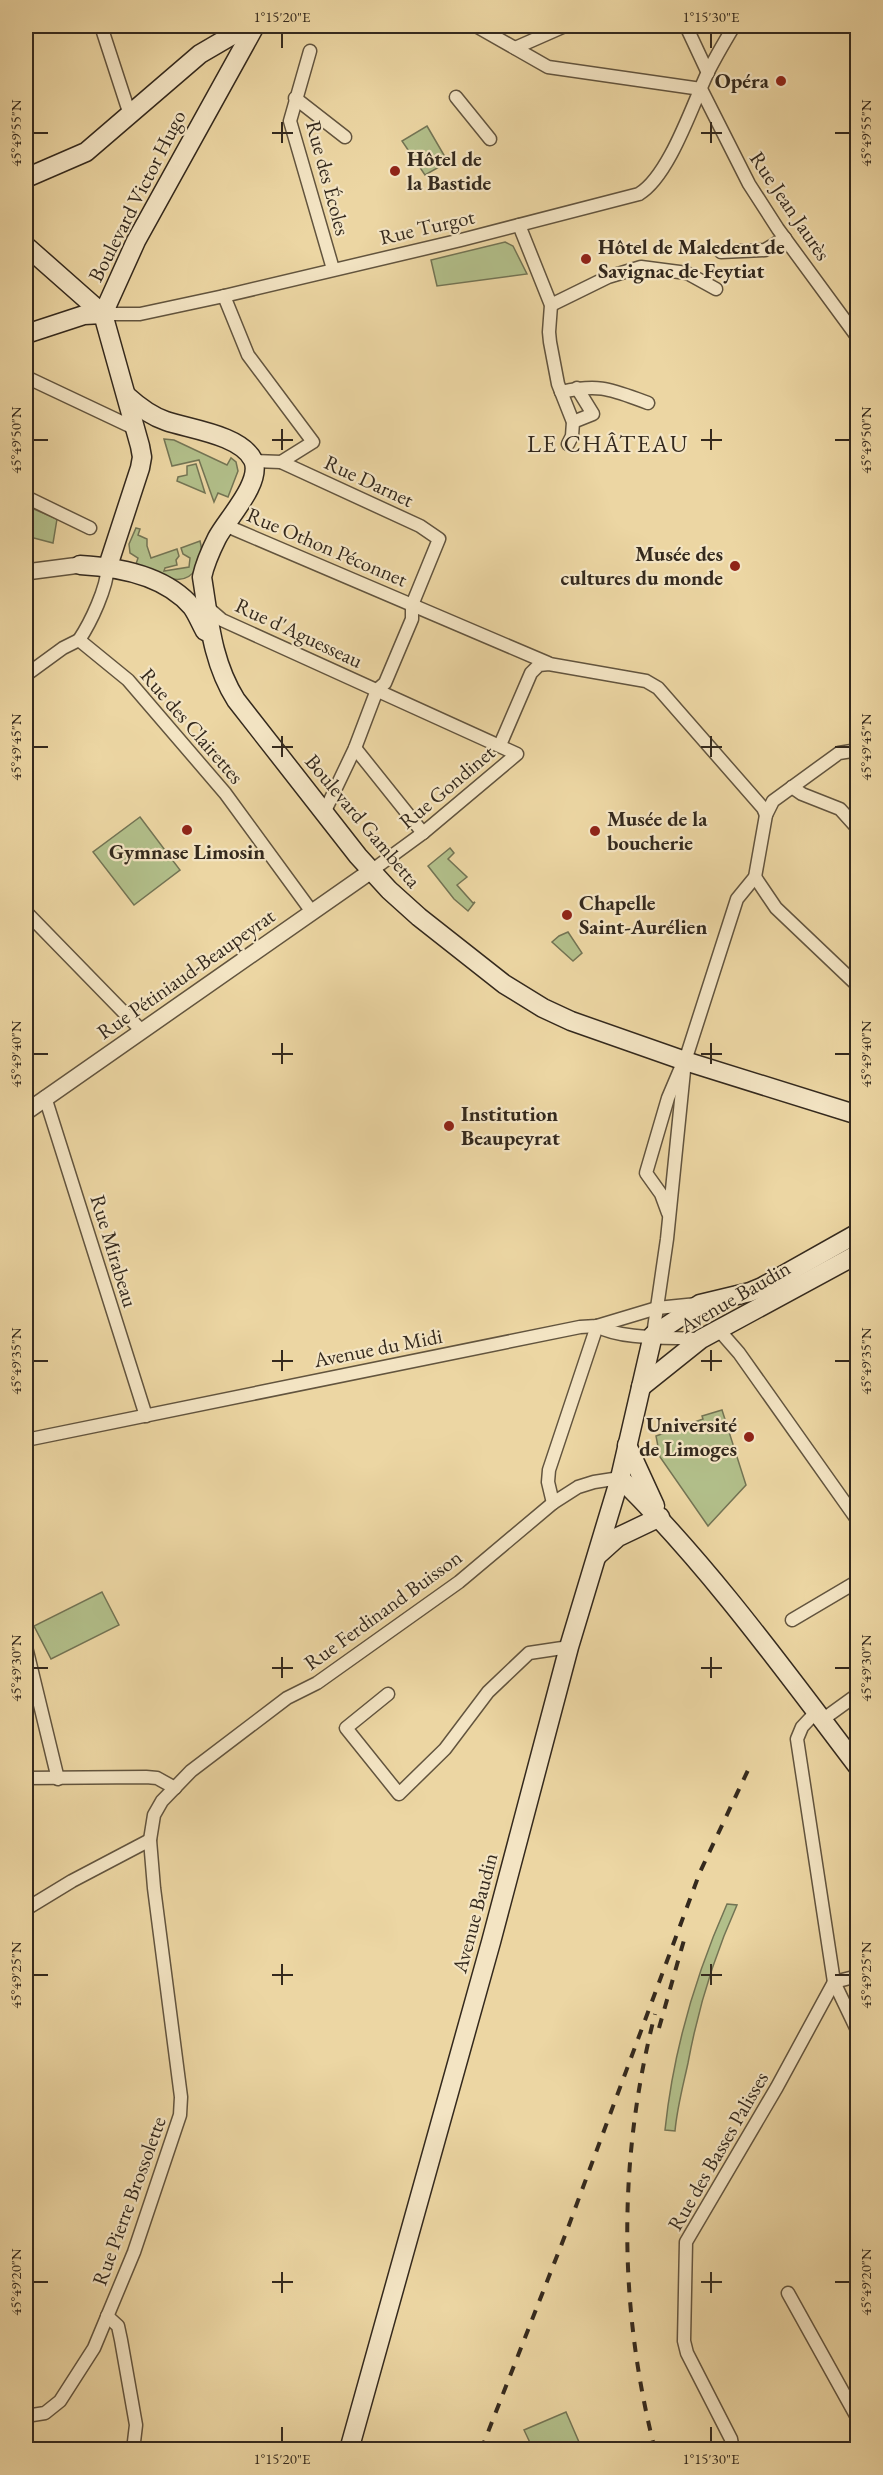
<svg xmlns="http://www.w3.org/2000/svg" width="883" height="2475" font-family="'EB Garamond',serif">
<rect width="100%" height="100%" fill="#ecd6a3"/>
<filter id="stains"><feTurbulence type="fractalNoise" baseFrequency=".00333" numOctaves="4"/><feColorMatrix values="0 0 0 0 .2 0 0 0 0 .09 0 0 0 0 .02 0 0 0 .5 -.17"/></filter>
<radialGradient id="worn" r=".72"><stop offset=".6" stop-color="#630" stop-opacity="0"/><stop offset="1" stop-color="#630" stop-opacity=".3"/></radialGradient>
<g fill="#b2bf8a" stroke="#737454" stroke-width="1.5">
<path d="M 427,126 L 448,162 L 425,175 L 402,141 Z"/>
<path d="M 505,242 L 513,246 L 527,274 L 437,286 L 431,260 Z"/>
<path d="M 164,439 L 174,440 L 227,465 L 231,458 L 236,462 L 238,471 L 228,497 L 218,493 L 214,502 L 199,460 L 172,466 Z"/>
<path d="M 196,464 L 205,493 L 177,481 L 178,477 L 187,475 L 187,466 Z"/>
<path d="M 29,507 L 57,519 L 53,543 L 26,536 C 28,528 26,517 29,507 Z"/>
<path d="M 136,528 L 140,529 L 138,535 L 147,539 L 147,546 L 151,558 L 177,549 L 179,556 L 176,560 L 177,565 L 165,568 L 164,571 L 189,567 L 190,558 L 183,554 L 181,548 L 200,541 C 203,553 202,557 196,568 C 184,592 153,572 136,564 L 138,558 L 130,553 L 129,544 Z"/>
<path d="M 140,817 L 180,870 L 134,905 L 93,852 Z"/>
<path d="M 450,848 L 454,853 L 448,859 L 467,877 L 457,885 L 473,903 L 475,902 L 468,911 L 454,899 L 428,866 Z"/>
<path d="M 568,932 L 582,953 L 573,961 L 552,942 L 559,936 Z"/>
<path d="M 722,1410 L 746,1485 L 708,1526 L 660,1457 L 656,1436 L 703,1419 L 702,1416 Z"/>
<path d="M 102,1592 L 119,1625 L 51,1659 L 34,1626 Z"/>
<path d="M 727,1904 L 737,1905 C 714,1956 698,2009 688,2063 C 683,2086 677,2108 675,2131 L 665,2130 C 673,2053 696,1974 727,1904 Z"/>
<path d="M 566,2412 L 582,2449 L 533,2449 L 524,2430 Z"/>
</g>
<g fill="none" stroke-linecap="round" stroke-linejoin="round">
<defs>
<g id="minor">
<path d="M 101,26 L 130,115"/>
<path d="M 476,26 L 548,67 L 701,89"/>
<path d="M 686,26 L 708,73"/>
<path d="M 515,48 L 565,26"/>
<path d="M 310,51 L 290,121 L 333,269"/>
<path d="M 701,89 L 749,184 L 778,229 L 858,338"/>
<path d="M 456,97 L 490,139"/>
<path d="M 295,98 L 345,137"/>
<path d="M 519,225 L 551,305 L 549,332 L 550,342 L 558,384 L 573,422 L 572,436 L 568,444"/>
<path d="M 721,252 L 765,250 L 785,238"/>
<path d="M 224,296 L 248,355 L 313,442 L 281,462 L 253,461"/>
<path d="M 551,305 L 608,277 L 641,267 L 687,273 L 716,289"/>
<path d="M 103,314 L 140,314 L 224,296 L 461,240 L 639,194 C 669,176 692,106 707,74 C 715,58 725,41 734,26"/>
<path d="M 26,377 L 134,428"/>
<path d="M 561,392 C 601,383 612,390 648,403"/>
<path d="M 573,422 L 593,414 L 577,388"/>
<path d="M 281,462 L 420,526 L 439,539 L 412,605 L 412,619 L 385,683 L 377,690 L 355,748 L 324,813"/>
<path d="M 26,497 L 90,528"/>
<path d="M 227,524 L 234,529 L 548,663"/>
<path d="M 108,566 C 107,588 91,622 79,640 L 128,680 L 225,793 L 312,912"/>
<path d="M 207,607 L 222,620 L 517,754 L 423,833 L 371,871"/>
<path d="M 26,675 L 63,648 L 79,640"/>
<path d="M 500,745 L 531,673 L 539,665 L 549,664 L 646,681 L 658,688 L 763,808 L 766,815"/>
<path d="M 355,748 L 423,833"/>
<path d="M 792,787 L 802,794 L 840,809 L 858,829"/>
<path d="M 755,877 L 776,908 L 858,986"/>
<path d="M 26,912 L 142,1031"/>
<path d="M 45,1097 L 146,1416"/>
<path d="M 668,1213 L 661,1194 L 646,1173 L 668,1098 L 682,1065"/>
<path d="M 597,1326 C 621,1340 672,1337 701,1339"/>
<path d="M 718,1329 L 739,1353 L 858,1521"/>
<path d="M 653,1335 L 667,1239 L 685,1061 L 737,899 L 755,877 L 766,815 L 773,801 L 839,753 L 858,750"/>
<path d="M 26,1440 L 580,1327 L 597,1326 L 657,1308 L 697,1304"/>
<path d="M 553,1503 L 548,1482 L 549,1470 L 597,1326"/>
<path d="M 792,1620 L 858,1581"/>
<path d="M 26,1647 L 58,1779"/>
<path d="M 388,1694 L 346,1728 L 399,1794 L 445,1749 L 488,1692 L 529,1653 L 569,1647"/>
<path d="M 816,1712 L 802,1727 L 797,1739 L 834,1982 L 858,2032"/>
<path d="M 822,1720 L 858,1694"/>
<path d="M 26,1778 L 146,1777 L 157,1778 L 175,1788"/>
<path d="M 26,1909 L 72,1881 L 150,1840"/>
<path d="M 834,1982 L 858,1976"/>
<path d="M 788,2293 L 858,2419"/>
<path d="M 107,2316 L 118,2326 L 121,2340 L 136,2425 L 133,2450"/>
<path d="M 26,2416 L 45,2413 L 60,2401 L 94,2348 L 134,2252 L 180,2115 L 181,2097 L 154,1888 L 150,1840 L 154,1815 L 162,1801 L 191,1771 L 287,1698 L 317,1683 L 459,1582 L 553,1503 L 578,1487 L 594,1482 L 620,1478"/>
<path d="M 733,2450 L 731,2439 L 687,2353 L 684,2341 L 686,2242 L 777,2087 L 834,1982"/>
</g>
<g id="tertiary">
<path d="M 26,572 L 80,565"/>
<path d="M 26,1112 L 371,871"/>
</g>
<g id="secondary">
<path d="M 26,178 L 86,152 L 200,54 L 248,26"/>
<path d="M 26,246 L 103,314"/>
<path d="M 26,334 L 84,315 L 103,314"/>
<path d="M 127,396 C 138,406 151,416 166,421 C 189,429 241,435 253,460 C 263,482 227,519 217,538 C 211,550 205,563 202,577 C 209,620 212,662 236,700 L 358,856 L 389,890 L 419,917 L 504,984 L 543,1008 L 571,1021 L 685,1061 L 858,1115"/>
<path d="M 80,565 C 119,567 165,575 192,607 C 197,614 201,624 205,631"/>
<path d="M 108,566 L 140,468 L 142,457 L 140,446 L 103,314 L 136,241 L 255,26"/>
<path d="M 641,1387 L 701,1339 L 858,1254"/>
<path d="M 627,1445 L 655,1506"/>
<path d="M 620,1478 C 709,1566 782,1667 858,1767"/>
<path d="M 598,1555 L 618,1537 L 660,1517"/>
<path d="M 349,2450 L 491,1942 L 569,1647 L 620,1478 L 653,1335 L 700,1304 L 750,1292 L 762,1287 L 858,1233"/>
</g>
</defs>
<use href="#minor" stroke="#62543e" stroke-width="15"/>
<use href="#tertiary" stroke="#62543e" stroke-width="18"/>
<use href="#secondary" stroke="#34291d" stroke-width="21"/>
<use href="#minor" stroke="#f3e4c3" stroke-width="12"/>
<use href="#tertiary" stroke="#f3e4c3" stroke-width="15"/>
<use href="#secondary" stroke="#f3e4c3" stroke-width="18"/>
<g stroke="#34291d" stroke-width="4" stroke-dasharray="10 10" stroke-linecap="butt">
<path d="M 659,2028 L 686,1933"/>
<path d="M 481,2450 L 566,2233 L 700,1872 L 749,1768"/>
<path d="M 655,2450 C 618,2305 618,2158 655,2014"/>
</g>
</g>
<path fill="none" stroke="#34291d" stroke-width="2" d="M 282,33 L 282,48M 711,33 L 711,48M 282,122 L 282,143M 711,122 L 711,143M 33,133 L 48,133M 272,133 L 293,133M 701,133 L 722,133M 835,133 L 850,133M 282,429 L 282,450M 711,429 L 711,450M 33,440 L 48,440M 272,440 L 293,440M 701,440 L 722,440M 835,440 L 850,440M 282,736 L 282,757M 711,736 L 711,757M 33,747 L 48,747M 272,747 L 293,747M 701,747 L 722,747M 835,747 L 850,747M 282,1043 L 282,1064M 711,1043 L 711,1064M 33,1054 L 48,1054M 272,1054 L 293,1054M 701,1054 L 722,1054M 835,1054 L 850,1054M 282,1350 L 282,1371M 711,1350 L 711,1371M 33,1361 L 48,1361M 272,1361 L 293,1361M 701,1361 L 722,1361M 835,1361 L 850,1361M 282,1657 L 282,1678M 711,1657 L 711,1678M 33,1668 L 48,1668M 272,1668 L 293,1668M 701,1668 L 722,1668M 835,1668 L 850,1668M 282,1964 L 282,1985M 711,1964 L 711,1985M 33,1975 L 48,1975M 272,1975 L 293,1975M 701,1975 L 722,1975M 835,1975 L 850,1975M 282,2272 L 282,2293M 711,2272 L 711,2293M 33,2282 L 48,2282M 272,2282 L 293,2282M 701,2282 L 722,2282M 835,2282 L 850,2282M 282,2427 L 282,2442M 711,2427 L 711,2442"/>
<g fill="#8f2418" stroke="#f3e4c3" stroke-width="2">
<circle cx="781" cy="81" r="6"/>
<circle cx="395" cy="171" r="6"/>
<circle cx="586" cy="259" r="6"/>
<circle cx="735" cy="566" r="6"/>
<circle cx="187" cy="830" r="6"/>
<circle cx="595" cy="831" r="6"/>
<circle cx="567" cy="915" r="6"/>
<circle cx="449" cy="1126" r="6"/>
<circle cx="749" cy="1437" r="6"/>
</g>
<g text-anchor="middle" stroke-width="4.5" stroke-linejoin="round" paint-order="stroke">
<g font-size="21" font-weight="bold" fill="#34291d" stroke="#f3e4c3" text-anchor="start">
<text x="769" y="88" text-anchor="end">Opéra</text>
<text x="407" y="166">Hôtel de<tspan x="407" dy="24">la Bastide</tspan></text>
<text x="598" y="254">Hôtel de Maledent de<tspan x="598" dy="24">Savignac de Feytiat</tspan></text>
<text x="723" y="561" text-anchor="end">Musée des<tspan x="723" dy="24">cultures du monde</tspan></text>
<text x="607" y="826">Musée de la<tspan x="607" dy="24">boucherie</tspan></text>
<text x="187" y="859" text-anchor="middle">Gymnase Limosin</text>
<text x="579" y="910">Chapelle<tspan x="579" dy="24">Saint-Aurélien</tspan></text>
<text x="461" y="1121">Institution<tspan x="461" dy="24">Beaupeyrat</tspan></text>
<text x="737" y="1432" text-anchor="end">Université<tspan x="737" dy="24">de Limoges</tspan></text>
</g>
<g font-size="21" fill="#34291d" stroke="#f3e4c3">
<text transform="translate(328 178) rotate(75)" y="7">Rue des Écoles</text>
<text transform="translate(137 196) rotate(-63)" y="7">Boulevard Victor Hugo</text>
<text transform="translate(790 206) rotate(56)" y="7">Rue Jean Jaurès</text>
<text transform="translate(427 227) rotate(-13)" y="7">Rue Turgot</text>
<text transform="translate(369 481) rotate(25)" y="7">Rue Darnet</text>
<text transform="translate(327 547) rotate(23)" y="7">Rue Othon Péconnet</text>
<text transform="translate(299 633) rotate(25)" y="7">Rue d'Aguesseau</text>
<text transform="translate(192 726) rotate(49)" y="7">Rue des Clairettes</text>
<text transform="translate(447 787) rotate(-40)" y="7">Rue Gondinet</text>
<text transform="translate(363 821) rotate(50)" y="7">Boulevard Gambetta</text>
<text transform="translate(186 974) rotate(-35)" y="7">Rue Pétiniaud-Beaupeyrat</text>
<text transform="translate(114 1251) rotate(73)" y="7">Rue Mirabeau</text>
<text transform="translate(735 1297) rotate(-30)" y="7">Avenue Baudin</text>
<text transform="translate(378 1348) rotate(-11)" y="7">Avenue du Midi</text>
<text transform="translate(383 1610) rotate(-36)" y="7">Rue Ferdinand Buisson</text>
<text transform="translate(475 1913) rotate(-75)" y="7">Avenue Baudin</text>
<text transform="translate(718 2151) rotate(-60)" y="7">Rue des Basses Palisses</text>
<text transform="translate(129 2201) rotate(-70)" y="7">Rue Pierre Brossolette</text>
</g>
<g font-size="24" letter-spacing="1.5" fill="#34291d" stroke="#f3e4c3">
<text x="608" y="452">LE CHÂTEAU</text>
</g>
</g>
<rect width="883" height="2475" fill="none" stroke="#ecd6a3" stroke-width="66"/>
<rect x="33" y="33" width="817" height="2409" fill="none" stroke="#34291d" stroke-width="2"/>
<g font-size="15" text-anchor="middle" fill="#34291d">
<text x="282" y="22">1°15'20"E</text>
<text x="711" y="22">1°15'30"E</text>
<text transform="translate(16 133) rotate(-90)" y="5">45°49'55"N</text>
<text transform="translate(866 133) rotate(-90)" y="5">45°49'55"N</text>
<text transform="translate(16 440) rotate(-90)" y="5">45°49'50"N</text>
<text transform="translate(866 440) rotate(-90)" y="5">45°49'50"N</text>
<text transform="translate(16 747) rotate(-90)" y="5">45°49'45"N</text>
<text transform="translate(866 747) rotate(-90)" y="5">45°49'45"N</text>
<text transform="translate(16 1054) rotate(-90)" y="5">45°49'40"N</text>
<text transform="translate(866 1054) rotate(-90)" y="5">45°49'40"N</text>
<text transform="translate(16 1361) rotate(-90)" y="5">45°49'35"N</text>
<text transform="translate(866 1361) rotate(-90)" y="5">45°49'35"N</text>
<text transform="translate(16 1668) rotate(-90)" y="5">45°49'30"N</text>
<text transform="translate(866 1668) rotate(-90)" y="5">45°49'30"N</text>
<text transform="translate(16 1975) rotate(-90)" y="5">45°49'25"N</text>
<text transform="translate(866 1975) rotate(-90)" y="5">45°49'25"N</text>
<text transform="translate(16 2282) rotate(-90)" y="5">45°49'20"N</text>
<text transform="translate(866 2282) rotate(-90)" y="5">45°49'20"N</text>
<text x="282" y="2464">1°15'20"E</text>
<text x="711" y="2464">1°15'30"E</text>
</g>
<rect width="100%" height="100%" filter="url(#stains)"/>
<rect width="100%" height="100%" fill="url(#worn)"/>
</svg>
